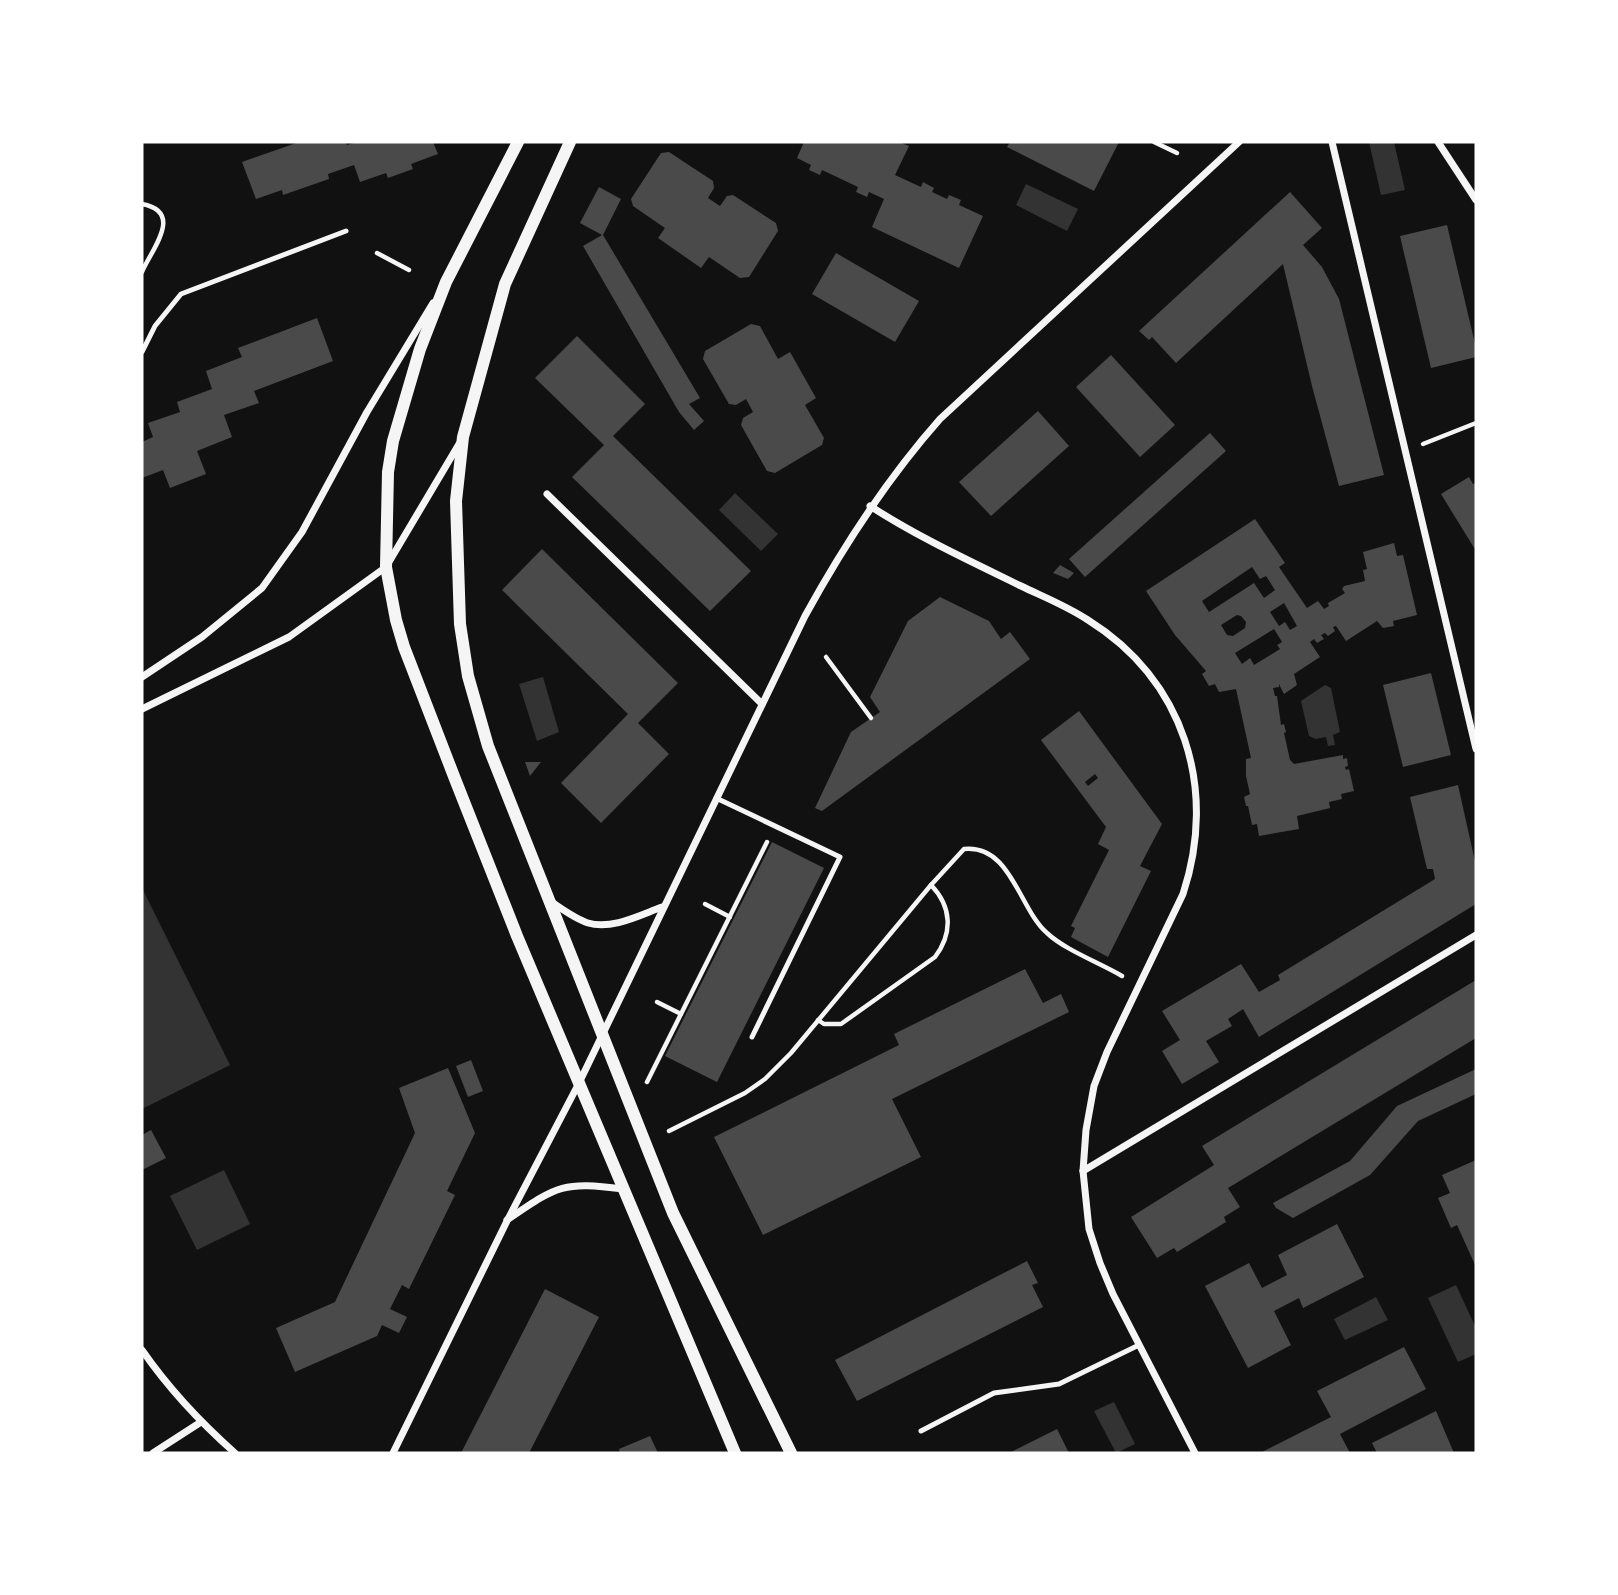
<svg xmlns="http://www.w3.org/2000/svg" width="1618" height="1595" font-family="Cabin,sans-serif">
<rect width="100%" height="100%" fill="#111"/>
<g fill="#333">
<path d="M 1369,142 L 1394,142 L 1405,190 L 1381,195 Z"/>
<path d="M 1026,184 L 1078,209 L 1067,231 L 1016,205 Z"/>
<path d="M 735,493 L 778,534 L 761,551 L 719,510 Z"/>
<path d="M 543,677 L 559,732 L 537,741 L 519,684 Z"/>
<path d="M 1325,685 L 1331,688 L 1340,732 L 1333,735 L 1335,745 L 1328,746 L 1326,737 L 1316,739 L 1309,736 L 1301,701 Z"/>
<path d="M 142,888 L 230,1065 L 142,1109 Z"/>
<path d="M 224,1170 L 250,1224 L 197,1250 L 170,1196 Z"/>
<path d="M 1456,1285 L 1476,1328 L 1476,1354 L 1458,1362 L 1428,1298 Z"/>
<path d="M 1376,1297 L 1388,1320 L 1345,1340 L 1334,1319 Z"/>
<path d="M 1114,1402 L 1135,1444 L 1116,1453 L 1094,1411 Z"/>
</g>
<g fill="#4a4a4a" fill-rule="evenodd">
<path d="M 299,142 L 345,142 L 347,145 L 357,142 L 433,142 L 438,154 L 411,164 L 413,169 L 388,178 L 386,173 L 360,182 L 354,165 L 328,174 L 329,179 L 283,195 L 282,190 L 256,199 L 242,162 Z"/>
<path d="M 804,142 L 899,142 L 909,146 L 895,175 L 921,187 L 923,182 L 934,188 L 932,192 L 947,199 L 949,195 L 961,200 L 959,205 L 983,216 L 959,268 L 872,227 L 884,199 L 869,192 L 867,197 L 856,192 L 858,187 L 822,170 L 820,175 L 809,170 L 811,165 L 797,158 Z"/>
<path d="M 1010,142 L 1119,142 L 1094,191 L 1007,147 Z"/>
<path d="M 669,152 L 713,181 L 714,188 L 708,198 L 720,206 L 727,196 L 733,195 L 776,223 L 778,231 L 749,277 L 740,278 L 709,257 L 701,268 L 658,238 L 665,228 L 633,206 L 631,199 L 661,153 Z"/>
<path d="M 599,187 L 621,199 L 603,235 L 700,398 L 689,404 L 704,421 L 694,430 L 679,412 L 583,246 L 602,235 L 580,223 Z"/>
<path d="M 1290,192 L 1322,228 L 1303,245 L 1322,267 L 1339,299 L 1384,475 L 1339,486 L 1312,386 L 1283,264 L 1176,363 L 1152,337 L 1149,340 L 1139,331 Z"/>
<path d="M 1447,225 L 1476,348 L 1476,357 L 1431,368 L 1400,236 Z"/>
<path d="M 836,253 L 919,301 L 895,342 L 812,294 Z"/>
<path d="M 317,318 L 333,361 L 254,391 L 259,403 L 224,415 L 232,437 L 197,451 L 206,474 L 170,488 L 163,470 L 142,478 L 142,442 L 153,437 L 148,423 L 180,412 L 177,402 L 212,389 L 206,371 L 242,357 L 238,348 Z"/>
<path d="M 751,324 L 760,326 L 778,359 L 790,352 L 816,398 L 805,405 L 824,438 L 822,445 L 775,473 L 767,471 L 741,425 L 743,418 L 753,412 L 746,399 L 736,405 L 729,404 L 703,359 L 705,351 Z"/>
<path d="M 577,336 L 645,404 L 613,436 L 751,571 L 710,611 L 572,477 L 604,445 L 535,378 Z"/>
<path d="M 1111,355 L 1175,425 L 1140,457 L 1076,387 Z"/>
<path d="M 1038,411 L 1069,446 L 991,516 L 959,482 Z"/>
<path d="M 1210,433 L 1226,451 L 1085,577 L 1069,559 Z"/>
<path d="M 1469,477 L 1473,484 L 1476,483 L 1476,551 L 1441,494 Z"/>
<path d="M 1255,519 L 1285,563 L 1279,567 L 1307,608 L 1318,601 L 1324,609 L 1329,606 L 1328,603 L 1345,593 L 1342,589 L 1344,586 L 1365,581 L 1363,570 L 1367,569 L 1363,552 L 1394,543 L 1397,556 L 1403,555 L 1417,615 L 1393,621 L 1394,626 L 1383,628 L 1377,621 L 1346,641 L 1336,626 L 1333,627 L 1335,631 L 1328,636 L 1325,633 L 1321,635 L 1324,639 L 1317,643 L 1314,639 L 1310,642 L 1320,657 L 1294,674 L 1297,685 L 1284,694 L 1279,684 L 1279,687 L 1273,688 L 1275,696 L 1277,696 L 1281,725 L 1284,724 L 1286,732 L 1284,733 L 1290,760 L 1294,764 L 1343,755 L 1343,759 L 1347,758 L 1348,766 L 1345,767 L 1346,770 L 1349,769 L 1354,791 L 1341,794 L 1342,799 L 1329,802 L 1330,808 L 1297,816 L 1299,829 L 1259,836 L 1257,824 L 1252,825 L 1248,806 L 1246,806 L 1244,797 L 1250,794 L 1246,776 L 1246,759 L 1251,758 L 1236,689 L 1219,692 L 1215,684 L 1209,686 L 1202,674 L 1206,671 L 1175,635 L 1146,591 ZM 1252,567 L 1260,579 L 1266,576 L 1275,590 L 1264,598 L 1254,583 L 1209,612 L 1202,601 ZM 1284,603 L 1297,626 L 1290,630 L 1285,622 L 1279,626 L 1270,612 ZM 1237,615 L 1241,616 L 1246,622 L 1245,628 L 1233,636 L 1227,635 L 1221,625 ZM 1274,629 L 1282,642 L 1277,645 L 1280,649 L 1254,665 L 1250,658 L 1242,664 L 1235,653 Z"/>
<path d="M 542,549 L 678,683 L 638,723 L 669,754 L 601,823 L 561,783 L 628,714 L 502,590 Z"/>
<path d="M 1060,565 L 1074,573 L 1068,579 L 1053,573 Z"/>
<path d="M 940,597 L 989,621 L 1001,639 L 1010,632 L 1030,659 L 822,811 L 815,808 L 851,732 L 880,712 L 870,697 L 908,621 Z"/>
<path d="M 1431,673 L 1451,755 L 1403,767 L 1383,685 Z"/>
<path d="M 1079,711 L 1162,824 L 1140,866 L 1151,871 L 1108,957 L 1071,937 L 1075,928 L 1071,926 L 1109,850 L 1098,844 L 1106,827 L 1041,740 ZM 1095,774 L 1098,778 L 1088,786 L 1085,782 Z"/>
<path d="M 525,762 L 541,762 L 530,776 Z"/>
<path d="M 1458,785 L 1476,866 L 1476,904 L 1259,1037 L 1243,1009 L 1228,1019 L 1232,1026 L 1206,1041 L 1219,1062 L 1182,1084 L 1162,1051 L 1180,1040 L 1162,1011 L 1241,964 L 1259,992 L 1280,980 L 1278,975 L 1435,879 L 1433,869 L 1427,869 L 1410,797 Z"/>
<path d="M 772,842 L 824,868 L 717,1082 L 665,1056 Z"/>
<path d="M 1025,969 L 1043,1003 L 1061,994 L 1069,1012 L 892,1099 L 921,1157 L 763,1235 L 714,1137 L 899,1045 L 894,1034 Z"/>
<path d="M 1476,980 L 1476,1038 L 1228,1188 L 1240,1207 L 1224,1217 L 1226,1222 L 1177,1252 L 1174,1248 L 1157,1258 L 1131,1217 L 1214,1165 L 1202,1146 Z"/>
<path d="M 471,1060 L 483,1091 L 468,1097 L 456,1066 Z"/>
<path d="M 448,1068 L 475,1133 L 447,1191 L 455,1195 L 409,1289 L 402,1285 L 390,1309 L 407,1317 L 399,1333 L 382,1325 L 377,1336 L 295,1372 L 276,1328 L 335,1302 L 415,1133 L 399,1088 Z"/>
<path d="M 1476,1069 L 1476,1094 L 1418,1121 L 1370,1175 L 1293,1218 L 1276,1208 L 1273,1203 L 1350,1161 L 1397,1106 Z"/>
<path d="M 151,1130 L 166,1158 L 142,1170 L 142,1135 Z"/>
<path d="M 1476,1160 L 1476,1267 L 1457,1225 L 1451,1228 L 1438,1198 L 1450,1193 L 1442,1175 Z"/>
<path d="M 1337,1224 L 1364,1277 L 1303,1308 L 1299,1298 L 1274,1311 L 1291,1345 L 1248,1368 L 1205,1286 L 1249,1263 L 1262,1288 L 1287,1275 L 1278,1255 Z"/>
<path d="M 1027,1261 L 1038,1283 L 1032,1285 L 1043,1307 L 857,1401 L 835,1360 Z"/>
<path d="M 545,1289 L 599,1317 L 529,1453 L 461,1453 Z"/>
<path d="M 1404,1347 L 1426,1389 L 1340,1434 L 1350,1453 L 1260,1453 L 1331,1417 L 1317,1391 Z"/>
<path d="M 1436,1411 L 1454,1453 L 1377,1453 L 1372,1443 Z"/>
<path d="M 1057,1429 L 1069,1453 L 1009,1453 Z"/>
<path d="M 650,1436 L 658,1453 L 620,1453 L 619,1449 Z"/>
</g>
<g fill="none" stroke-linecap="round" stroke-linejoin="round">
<g stroke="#f5f5f5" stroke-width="4.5">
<path d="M 1154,142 L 1177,153"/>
<path d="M 142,204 C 185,212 151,250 142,272"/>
<path d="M 377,253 L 409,270"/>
<path d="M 1423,444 L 1476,423"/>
<path d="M 826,657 L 871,718"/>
<path d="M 705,904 L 730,917"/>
<path d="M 657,1002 L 681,1014"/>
<path d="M 818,1020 L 824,1024 L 841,1024 L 935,957 C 953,933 952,907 931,885"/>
<path d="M 647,1082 L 767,842"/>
<path d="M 669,1131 L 745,1093 L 765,1079 L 791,1053 L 931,885 L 964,849 C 1011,844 1019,909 1047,933 C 1065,950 1100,963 1122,976"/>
</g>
<g stroke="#f5f5f5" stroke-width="5">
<path d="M 142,352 L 155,326 L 181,294 L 346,231"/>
<path d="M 716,798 L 840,857 L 752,1037"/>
<path d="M 921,1431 L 994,1393 L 1059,1384 L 1139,1345"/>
</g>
<g stroke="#f5f5f5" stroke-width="7">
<path d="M 1332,142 L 1476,749"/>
<path d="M 1438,142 L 1476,200"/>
<path d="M 547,494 L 762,704"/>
<path d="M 870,506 C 918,537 970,561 1021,586 C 1044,597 1067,606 1088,620 C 1184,680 1218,788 1183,894 L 1107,1052 L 1094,1086 L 1086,1130 L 1083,1171 L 1089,1229 L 1100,1263 L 1113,1294 L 1195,1453"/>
<path d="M 142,677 L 202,637 L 262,588 L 302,532 L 367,412 L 433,303"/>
<path d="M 142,709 L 289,637 L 386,567 L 459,444"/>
<path d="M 550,901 C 562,909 575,919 588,923 C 612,930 640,915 662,907"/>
<path d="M 1083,1171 L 1476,935"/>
<path d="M 507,1220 C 557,1186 562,1181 623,1189"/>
<path d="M 142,1350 C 169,1389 200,1422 235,1453"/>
<path d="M 153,1453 L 201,1422"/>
<path d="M 393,1453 L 507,1221 L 579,1083 L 805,616 C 844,545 886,480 940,419 L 1239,142"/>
</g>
<g stroke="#f5f5f5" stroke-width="12">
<path d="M 518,142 L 446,282 L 420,349 L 393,441 L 388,472 L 386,567 L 396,620 L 404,647 L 455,779 L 517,936 L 735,1453"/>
<path d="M 570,142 L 505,284 L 463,437 L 456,501 L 460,624 L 468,676 L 488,746 L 673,1213 L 791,1453"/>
</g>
</g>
<rect width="1618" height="1595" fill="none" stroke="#ffffff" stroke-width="287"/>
</svg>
